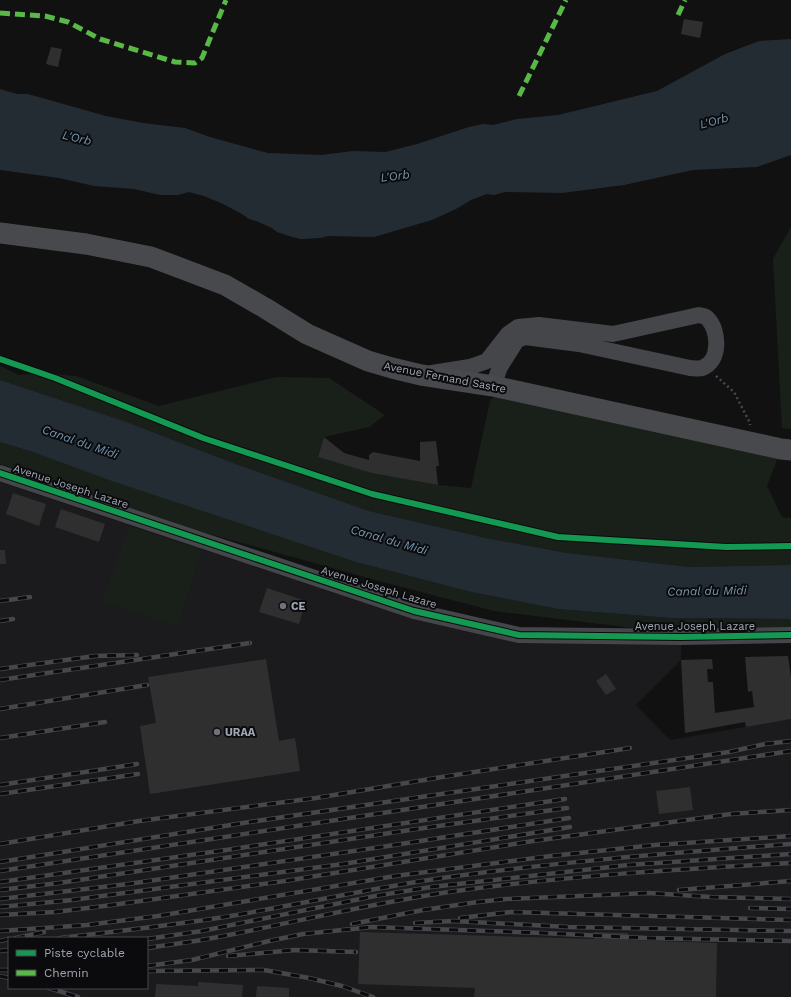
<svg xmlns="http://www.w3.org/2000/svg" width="791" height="997" font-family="'Work Sans',sans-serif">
<rect width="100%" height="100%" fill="#111"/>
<path fill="#1b1b1d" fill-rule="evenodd" d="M 0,482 L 376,607 L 519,640 L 681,644 L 681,660 L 636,705 L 670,740 L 791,719 L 791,997 L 0,997 ZM 9,938 L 147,938 L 147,988 L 9,988 Z"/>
<g fill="#19201a">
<path d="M 791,227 L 791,429 L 782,428 L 773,259 Z"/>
<path d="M 0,366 L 19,375 L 41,373 L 76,376 L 159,406 L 276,377 L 329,378 L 385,415 L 369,427 L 324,437 L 318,457 L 384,475 L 438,485 L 471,488 L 490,401 L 502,388 L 781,449 L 767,486 L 782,517 L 791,518 L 791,565 L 690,567 L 567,553 L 486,538 L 369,511 L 233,463 L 124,421 L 0,380 Z"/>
<path d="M 0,442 L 33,452 L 218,516 L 356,562 L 471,592 L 558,609 L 671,618 L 791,619 L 791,631 L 658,631 L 494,611 L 379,581 L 195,530 L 0,464 Z"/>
<path d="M 129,526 L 202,550 L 177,626 L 103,601 Z"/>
</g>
<g fill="#242c33">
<path d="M 791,39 L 791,155 L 757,167 L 693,170 L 624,185 L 562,193 L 505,192 L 494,195 L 487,194 L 471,200 L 456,209 L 432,220 L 374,237 L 328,236 L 320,238 L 301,239 L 292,237 L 277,232 L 272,228 L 256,221 L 249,219 L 242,214 L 223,204 L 204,196 L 196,194 L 189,192 L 178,195 L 160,195 L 134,189 L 94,186 L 59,178 L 0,170 L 0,89 L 17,94 L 28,94 L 106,116 L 143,123 L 185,128 L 210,137 L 268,153 L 321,155 L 353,151 L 385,152 L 417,144 L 469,127 L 483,124 L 493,125 L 517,119 L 558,115 L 657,91 L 725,54 L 759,41 Z"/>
<path d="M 0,380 L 124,421 L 233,463 L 369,511 L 486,538 L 567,553 L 690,567 L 791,565 L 791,619 L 671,618 L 558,609 L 471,592 L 356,562 L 112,481 L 33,452 L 0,442 Z"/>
</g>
<g fill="#2f2f30">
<path d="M 684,19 L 703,22 L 700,38 L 681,34 Z"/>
<path d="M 51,47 L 62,49 L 58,67 L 46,64 Z"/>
<path d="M 324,437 L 344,453 L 369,460 L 369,455 L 373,452 L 420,461 L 420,442 L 436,441 L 439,466 L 436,466 L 438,485 L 372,473 L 318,457 Z"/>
<path d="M 13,493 L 46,504 L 39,526 L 6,514 Z"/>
<path d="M 61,509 L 105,524 L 99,542 L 55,527 Z"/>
<path d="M 0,550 L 5,550 L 6,564 L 0,564 Z"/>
<path d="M 267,588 L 306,601 L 299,624 L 259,612 Z"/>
<path d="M 788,656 L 791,678 L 791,719 L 746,727 L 745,722 L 685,733 L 681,660 L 712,659 L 713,669 L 707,669 L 708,682 L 713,682 L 715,713 L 754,707 L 752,691 L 748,692 L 745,657 Z"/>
<path d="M 266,659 L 279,741 L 295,738 L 300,771 L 150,794 L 140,726 L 156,723 L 148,677 Z"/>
<path d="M 606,674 L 616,689 L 606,695 L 596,681 Z"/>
<path d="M 690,787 L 693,810 L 659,814 L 656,791 Z"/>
<path d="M 360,932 L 594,939 L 594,932 L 628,933 L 628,940 L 717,943 L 716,997 L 474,997 L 475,988 L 358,984 Z"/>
<path d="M 198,982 L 243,985 L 242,997 L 155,997 L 156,984 L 198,986 Z"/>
<path d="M 257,986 L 289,988 L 289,997 L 256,997 Z"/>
</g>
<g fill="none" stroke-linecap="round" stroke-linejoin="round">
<path stroke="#46484c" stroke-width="2.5" stroke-dasharray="2 3" stroke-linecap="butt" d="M 716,376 L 734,392 L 750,423 L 750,425"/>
<g stroke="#45464a" stroke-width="16">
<path d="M 432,373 L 470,367 L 487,361 L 508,334 L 518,327 L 539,325 L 613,334 L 699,315 C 702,316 706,316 708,319 C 719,330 721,362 702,368 C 699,369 693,368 690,368 L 579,344 L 525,337 L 517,340 L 500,367 L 493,386"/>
<path d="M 0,473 L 414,611 L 519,635 L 681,637 L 791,635"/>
</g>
<path stroke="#47494c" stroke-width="21" d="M 0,233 L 86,244 L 151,257 L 225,285 L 265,308 L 307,334 L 368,361 L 392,368 L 421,375 L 493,386 L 781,449 L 791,450"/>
<defs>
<g id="rail">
<path d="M 0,601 L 30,597"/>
<path d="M 0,621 L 13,619"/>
<path d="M 0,669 L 95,656 L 137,655"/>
<path d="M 0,680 L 250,643"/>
<path d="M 0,709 L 147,685"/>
<path d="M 0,738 L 105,722"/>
<path d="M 0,785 L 137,764"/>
<path d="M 0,794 L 138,774"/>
<path d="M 0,844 L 139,821 L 316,798 L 442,777 L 630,748"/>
<path d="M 0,862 L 243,823 L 729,752 L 765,744 L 791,741"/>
<path d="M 0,871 L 791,751"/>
<path d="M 0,882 L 226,850 L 565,799"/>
<path d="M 0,890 L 59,883 L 410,830 L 567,808"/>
<path d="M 679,890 L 791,881"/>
<path d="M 0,899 L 128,884 L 388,846 L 569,818"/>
<path d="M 0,907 L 72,900 L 343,864 L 570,827"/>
<path d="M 750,908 L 791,909"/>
<path d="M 0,915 L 55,912 L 112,905 L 285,881 L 533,841 L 731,814 L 791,810"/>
<path d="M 460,918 L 511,912 L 791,920"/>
<path d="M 415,923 L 453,921 L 568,927 L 791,931"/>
<path d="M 352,924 L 423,910 L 478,902 L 506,899 L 649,893 L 711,897 L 791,899"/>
<path d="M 0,931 L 87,925 L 158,916 L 395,876 L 551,856 L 655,845 L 791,836"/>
<path d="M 16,938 L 44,932"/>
<path d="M 60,938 C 112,932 165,926 218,918 C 286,907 354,892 422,881 C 544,863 668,853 791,844"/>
<path d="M 147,939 L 202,931 L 375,896 L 431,887 L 628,865 L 791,854"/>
<path d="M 0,941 L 9,939"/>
<path d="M 147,948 C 171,944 195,942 218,937 C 297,922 376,902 456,891 C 567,876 679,869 791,863"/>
<path d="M 0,951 L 9,950"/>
<path d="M 228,956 L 294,950 L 356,952"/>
<path d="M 147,966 L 192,960 L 269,941 L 303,934 L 372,927 L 543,933 L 646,938 L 791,941"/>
<path d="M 0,970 L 9,970"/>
<path d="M 147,971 L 264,970 L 309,978 L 342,986 L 373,997"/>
<path d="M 0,976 L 9,978"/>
<path d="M 49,988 L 78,997"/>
</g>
</defs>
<use href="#rail" stroke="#45474a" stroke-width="4.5"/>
<use href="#rail" stroke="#0b0b0d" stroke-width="3" stroke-dasharray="9" stroke-linecap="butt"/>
<g stroke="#58b947" stroke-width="5" stroke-dasharray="10 5" stroke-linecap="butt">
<path d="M 0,13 L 45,16 L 68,22 L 100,39 L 175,62 L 195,63 L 202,58 L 226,0"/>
<path d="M 678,15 L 685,0"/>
<path d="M 519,96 L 566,0"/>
</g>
<defs>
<g id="cycleway">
<path d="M 0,359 L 55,378 L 203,438 L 372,494 L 558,537 L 726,547 L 791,546"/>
<path d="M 0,473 L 414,611 L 519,635 L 681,637 L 791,635"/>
</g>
</defs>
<use href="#cycleway" stroke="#0b0b0d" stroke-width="8"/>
<use href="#cycleway" stroke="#139951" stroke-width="6"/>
</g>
<g fill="#6e727a" stroke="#0b0b0d" stroke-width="1.5">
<circle cx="283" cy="606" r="4"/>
<circle cx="217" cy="732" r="4"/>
</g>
<g text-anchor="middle" stroke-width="4" stroke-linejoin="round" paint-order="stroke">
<g font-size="11" fill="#a0a7b3" stroke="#0b0b0d">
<text transform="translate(445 377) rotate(11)" y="4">Avenue Fernand Sastre</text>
<text transform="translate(71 486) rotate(18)" y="4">Avenue Joseph Lazare</text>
<text transform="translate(379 587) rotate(17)" y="4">Avenue Joseph Lazare</text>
<text x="695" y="630">Avenue Joseph Lazare</text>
</g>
<g font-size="11" font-weight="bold" fill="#a0a7b3" stroke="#0b0b0d" text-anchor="start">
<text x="291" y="610">CE</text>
<text x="225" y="736">URAA</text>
</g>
<g font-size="12" font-style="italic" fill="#7597b1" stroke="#0b0b0d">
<text transform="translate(714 121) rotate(-15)" y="4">L'Orb</text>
<text transform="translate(77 138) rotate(13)" y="4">L'Orb</text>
<text transform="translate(395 176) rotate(-7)" y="4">L'Orb</text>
<text transform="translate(80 442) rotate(19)" y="4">Canal du Midi</text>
<text transform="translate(389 540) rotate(16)" y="4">Canal du Midi</text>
<text transform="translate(707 591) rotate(-1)" y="4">Canal du Midi</text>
</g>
</g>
<rect x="8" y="937" width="140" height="52" fill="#0b0b0d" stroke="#47494f"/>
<rect x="16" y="950" width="20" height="6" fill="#139951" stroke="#47494f"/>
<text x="44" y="957" font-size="12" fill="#a0a7b3">Piste cyclable</text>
<rect x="16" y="970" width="20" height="6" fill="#58b947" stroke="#47494f"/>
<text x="44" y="977" font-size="12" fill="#a0a7b3">Chemin</text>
</svg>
